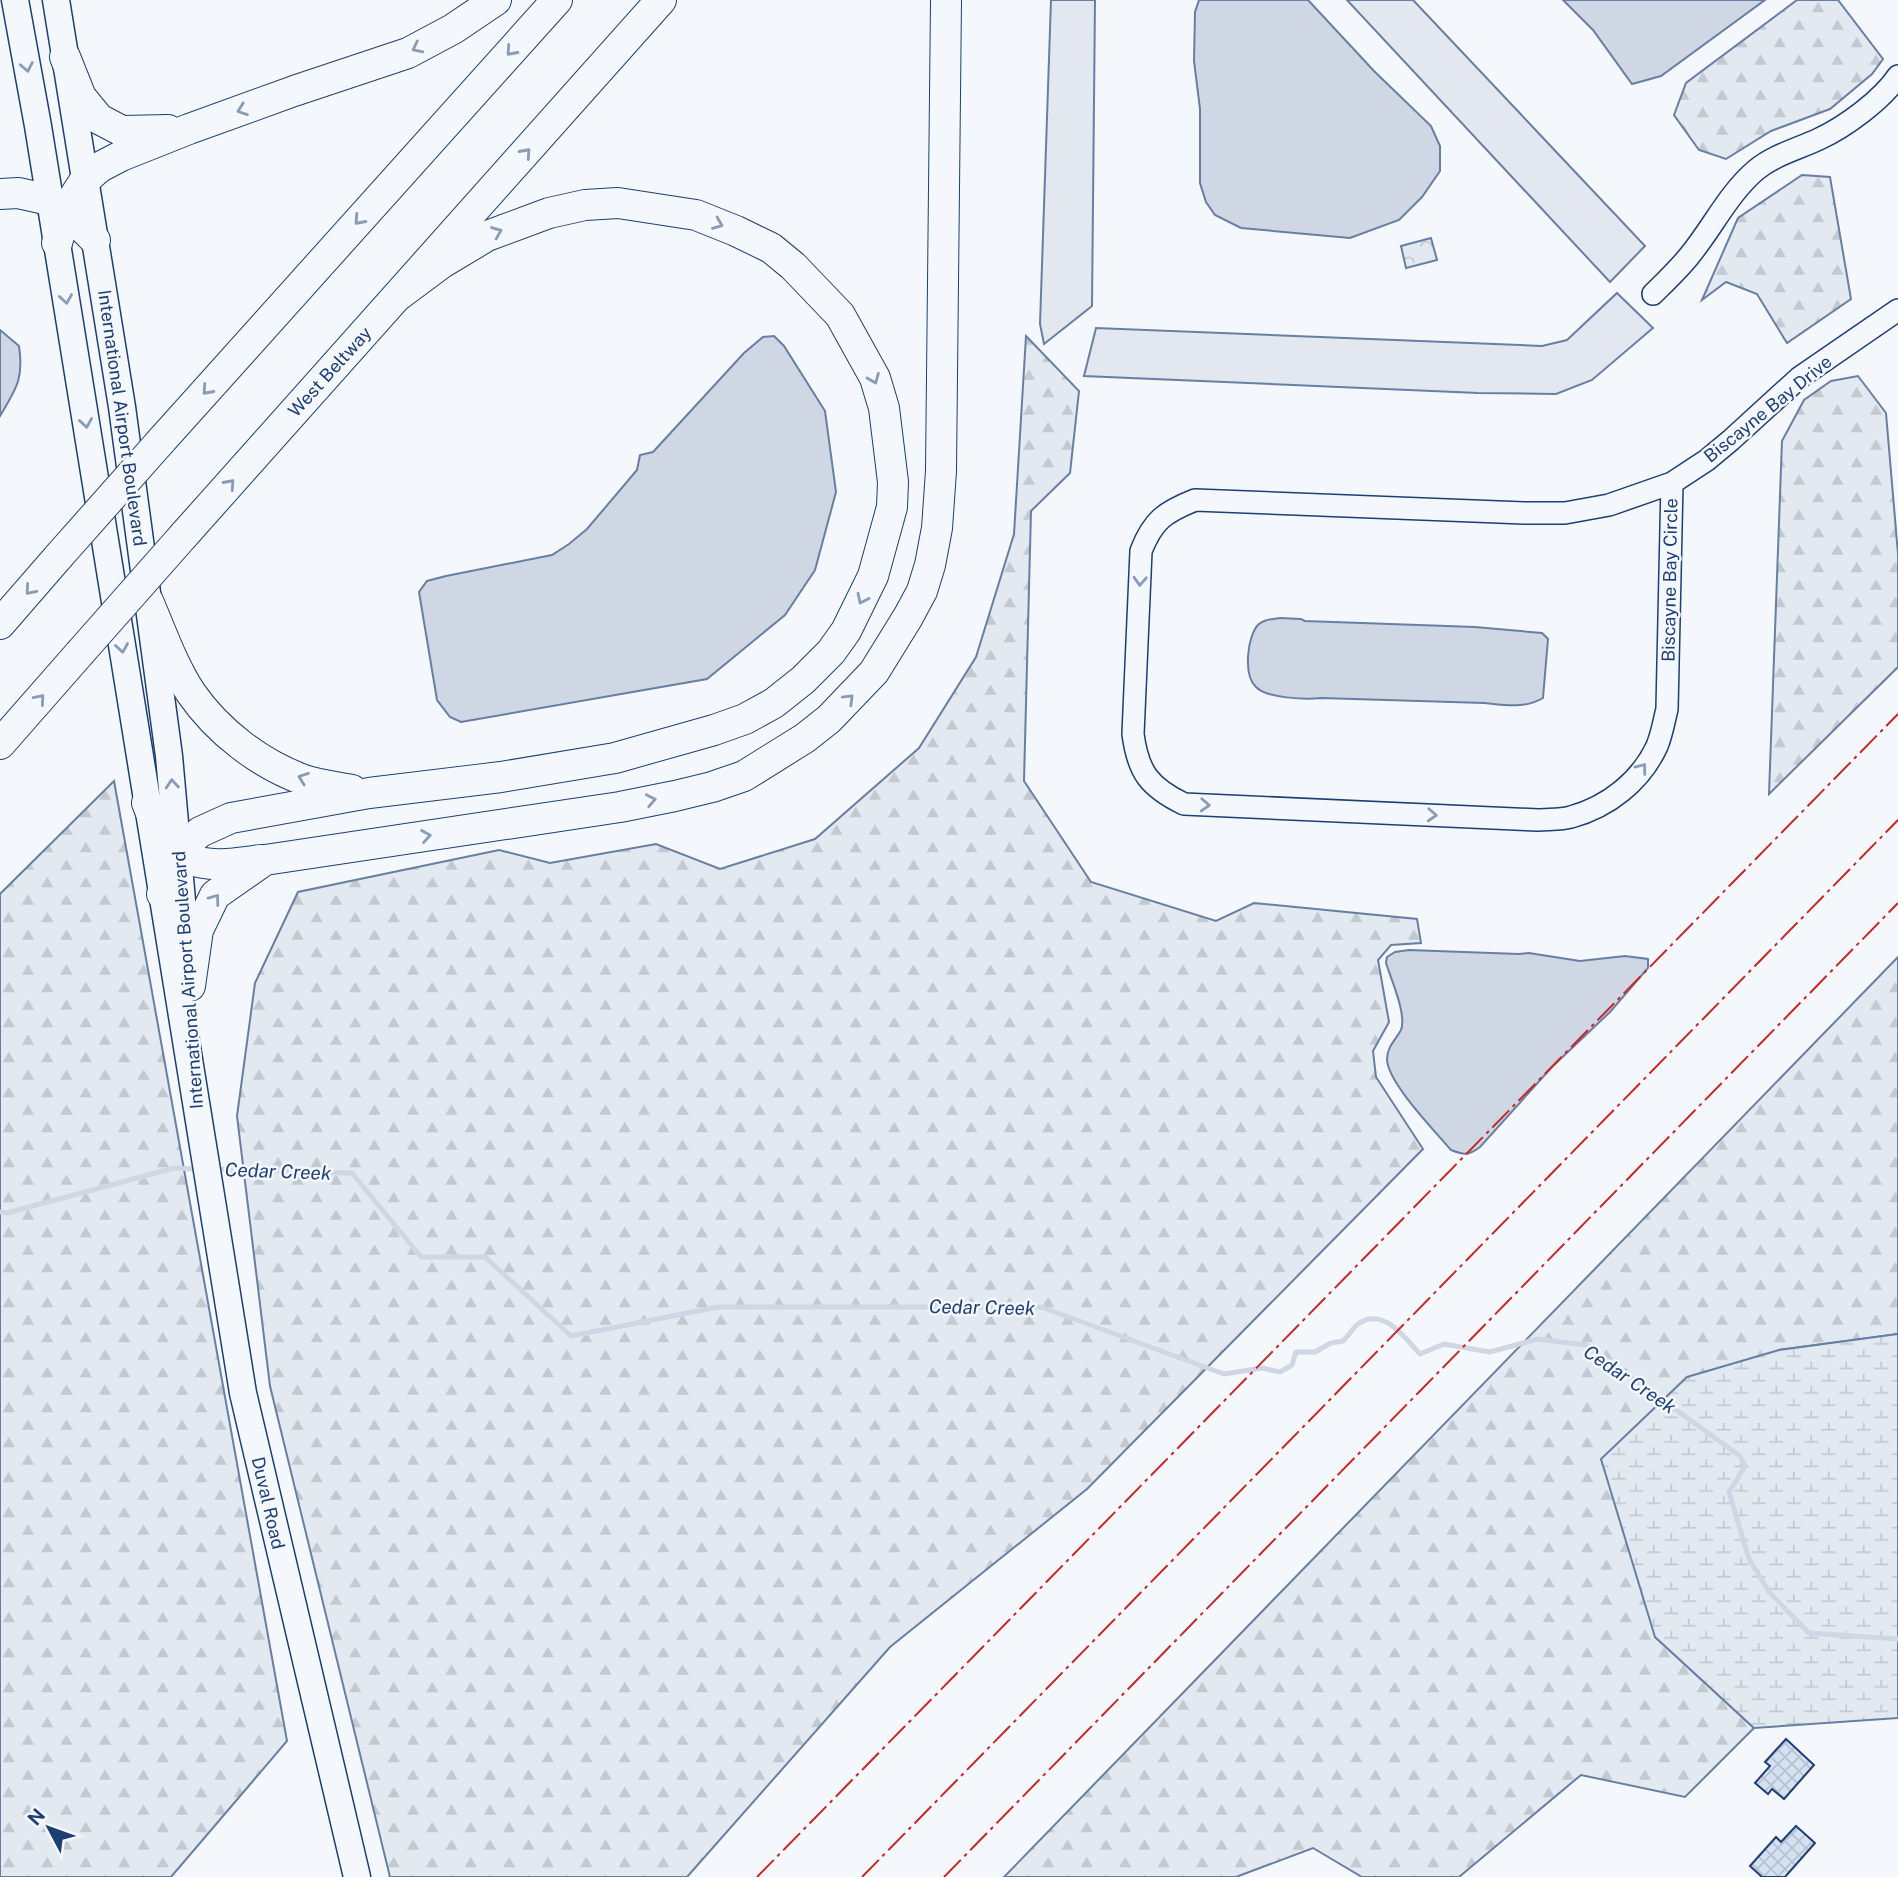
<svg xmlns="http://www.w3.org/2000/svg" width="1898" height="1877" font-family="'Public Sans',sans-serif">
<defs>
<pattern id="forest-firs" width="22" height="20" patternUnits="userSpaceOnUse" patternTransform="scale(1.75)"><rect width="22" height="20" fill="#e3e9f0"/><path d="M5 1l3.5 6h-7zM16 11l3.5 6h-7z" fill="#c2c9d1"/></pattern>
<pattern id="wetland-marsh" width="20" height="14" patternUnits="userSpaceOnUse" patternTransform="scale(1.75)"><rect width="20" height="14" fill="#e3e9f0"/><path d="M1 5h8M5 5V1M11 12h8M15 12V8" fill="none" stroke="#c2c9d1"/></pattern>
<pattern id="park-crowns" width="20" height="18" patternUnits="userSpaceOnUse" patternTransform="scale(1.75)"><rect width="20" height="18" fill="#e3e9f0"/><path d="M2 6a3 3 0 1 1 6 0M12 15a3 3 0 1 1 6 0" fill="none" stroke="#c2c9d1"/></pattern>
<pattern id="building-cross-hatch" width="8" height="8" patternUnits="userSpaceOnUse" patternTransform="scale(1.75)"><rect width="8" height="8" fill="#d5e0f0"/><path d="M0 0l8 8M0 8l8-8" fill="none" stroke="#b6c1d1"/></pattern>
</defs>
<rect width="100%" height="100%" fill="#f4f7fb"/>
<g fill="url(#forest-firs)" stroke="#687fa3" stroke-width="2">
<path d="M 1797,0 L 1838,0 L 1883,59 L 1872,74 L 1830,109 L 1771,131 L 1726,159 L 1699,150 L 1674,115 L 1686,83 Z"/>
<path d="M 1802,175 L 1830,177 L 1851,299 L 1787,343 L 1757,294 L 1726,282 L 1702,300 L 1738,218 Z"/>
<path d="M 1026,336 L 1079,391 L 1070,473 L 1031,511 L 1024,781 L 1091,882 L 1216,921 L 1254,903 L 1417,919 L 1421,943 L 1391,945 L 1378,960 L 1389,1022 L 1373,1051 L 1376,1077 L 1423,1149 L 1087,1489 L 890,1647 L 687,1877 L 390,1877 L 270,1386 L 237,1116 L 255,983 L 298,892 L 499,850 L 550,863 L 656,844 L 720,869 L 815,839 L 919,748 L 976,657 L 1014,534 Z"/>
<path d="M 1858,376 L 1886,413 L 1898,554 L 1898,667 L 1769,794 L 1782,441 L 1804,400 L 1831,381 Z"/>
<path d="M 114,781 L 287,1741 L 171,1877 L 0,1877 L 0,894 Z"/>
<path d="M 1898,957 L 1898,1334 L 1779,1350 L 1655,1637 L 1754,1728 L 1685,1797 L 1581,1775 L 1459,1877 L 1362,1877 L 1313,1848 L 1236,1877 L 1004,1877 Z"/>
</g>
<path fill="url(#wetland-marsh)" stroke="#687fa3" stroke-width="2" d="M 1898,1334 L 1898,1718 L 1754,1728 L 1655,1637 L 1601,1459 L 1687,1377 L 1779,1350 Z"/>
<path fill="url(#park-crowns)" stroke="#687fa3" stroke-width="2" d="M 1431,238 L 1437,260 L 1406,268 L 1401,246 Z"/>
<g fill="#e3e8f0" stroke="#687fa3" stroke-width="2">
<path d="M 1051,0 L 1095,0 L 1092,306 L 1044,344 L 1040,324 Z"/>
<path d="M 1347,0 L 1413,0 L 1645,246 L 1610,282 Z"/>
<path d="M 1617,293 L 1653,328 L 1592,380 L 1556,394 L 1478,393 L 1084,376 L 1096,328 L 1542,346 L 1567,340 Z"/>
</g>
<g fill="#cfd7e4" stroke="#687fa3" stroke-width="2">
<path d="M 1199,0 L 1308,0 L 1374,71 L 1431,126 L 1440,146 L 1440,171 L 1422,197 L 1399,220 L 1350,238 L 1241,228 L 1215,215 L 1206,202 L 1200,183 L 1200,109 L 1194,61 L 1195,12 Z"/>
<path d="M 1563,0 L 1765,0 L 1661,76 L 1632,84 L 1593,30 Z"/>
<path d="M 0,330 L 19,346 C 24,379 16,389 0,416 Z"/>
<path d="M 774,336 L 784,346 L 825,411 L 836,492 L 815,570 L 785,615 L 707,679 L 461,722 L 450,717 L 437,700 L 419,592 L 427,581 L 446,576 L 552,555 L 569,544 L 587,529 L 637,470 L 640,455 L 653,452 L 744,353 L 763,337 Z"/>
<path d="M 1280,618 L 1301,619 L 1305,621 L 1475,627 L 1542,633 L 1548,639 L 1543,698 C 1525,709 1504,705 1484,703 L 1321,698 C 1306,700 1266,698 1256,687 C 1243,675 1247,635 1259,624 C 1265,619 1273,619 1280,618 Z"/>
<path d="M 1409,950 L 1519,954 L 1529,953 L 1580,961 L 1625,956 L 1648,959 L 1648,968 L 1610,1012 L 1552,1067 L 1480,1147 C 1468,1156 1464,1155 1451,1150 C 1435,1131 1387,1082 1387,1059 C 1387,1047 1396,1039 1401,1030 C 1407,1015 1391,979 1386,963 L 1387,957 L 1395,952 Z"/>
</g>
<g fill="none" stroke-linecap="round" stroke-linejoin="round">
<g stroke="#cfd7e4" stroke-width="5">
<path d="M 214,1169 L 352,1173 L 421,1257 L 485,1257 L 571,1336 L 718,1307 L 1041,1307 L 1224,1374 L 1262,1368 L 1280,1372 L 1292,1365 L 1296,1352 L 1315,1352 L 1331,1343 L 1343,1341 C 1348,1336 1353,1328 1358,1324 C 1383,1306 1405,1338 1420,1354 L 1444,1344 L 1490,1352 L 1537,1339 L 1586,1345 L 1740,1456 L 1745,1466 L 1729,1492 L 1749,1559 L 1769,1592 L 1809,1633 L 1898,1639"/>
<path d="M 0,1212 L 7,1213 L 174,1168 L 197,1169"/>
</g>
</g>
<g fill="url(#building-cross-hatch)" stroke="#1d3f73" stroke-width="2">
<path d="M 1786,1739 L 1814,1765 L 1784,1799 L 1772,1789 L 1768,1794 L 1755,1783 L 1770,1766 L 1765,1762 Z"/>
<path d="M 1796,1826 L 1815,1843 L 1785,1877 L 1762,1877 L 1750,1866 L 1776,1837 L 1781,1842 Z"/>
</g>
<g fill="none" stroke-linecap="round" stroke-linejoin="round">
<defs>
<g id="minor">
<path d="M 1653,294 C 1666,281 1679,269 1690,255 C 1713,227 1728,194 1756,170 C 1774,155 1798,149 1819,139 C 1845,127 1882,100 1898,76"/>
<path d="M 1672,483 L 1667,709 C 1664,721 1662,734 1657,746 C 1641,781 1608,807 1571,817 C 1561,820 1548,819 1538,820 L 1184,804 C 1149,787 1138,772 1133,734 L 1141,551 C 1153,520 1165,512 1195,500 L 1524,513 L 1565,513 L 1609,505 L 1672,483 L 1707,460 L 1731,440 L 1799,378 L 1898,310"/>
</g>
<g id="major">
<path d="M 15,0 L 38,126 L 243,1393 L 357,1877"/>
<path d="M 56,0 L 122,407 L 169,756 L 186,945"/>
</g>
<g id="highway">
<path d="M 65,57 L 81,97 L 99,119 L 122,131 L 168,130"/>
<path d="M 0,194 L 18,193 L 50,200 L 66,211 L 95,240"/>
<path d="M 57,243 L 66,211 L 74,197 L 85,180 L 100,167 L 121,156 L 189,129 L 294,91 L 408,53 L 453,29 L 496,0"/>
<path d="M 161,441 L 557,0"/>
<path d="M 184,535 L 661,0"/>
<path d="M 148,601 C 161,631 173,666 191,693 C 218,732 260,764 304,780 C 319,785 336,787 352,790"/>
<path d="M 0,624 L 59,556"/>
<path d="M 0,744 L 79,654"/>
<path d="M 147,803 C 151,813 155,824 161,833 C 186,873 222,865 261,860"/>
<path d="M 162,894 L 178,852 L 200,832 L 231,818 L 369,793 L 501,777 L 615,758 L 714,730 L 745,719 L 774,703 L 803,680 L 831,652 L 846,631 L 873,576 L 892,507 L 893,482 L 884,408 L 875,378 L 840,315 L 793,266 L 771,248 L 736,231 L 696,215 L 618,203 L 585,205 L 549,213 L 487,236 L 442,263 L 399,295"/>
<path d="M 190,986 L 198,930 L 215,895 L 265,860 L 620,807 L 675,796 L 712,787 L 744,776 L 805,738 L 829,719 L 874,672 L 908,617 L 922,591 L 930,565 L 937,528 L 941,471 L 946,0"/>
</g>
</defs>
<use href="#minor" stroke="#1d3f73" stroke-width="24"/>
<use href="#major" stroke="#1d3f73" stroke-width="29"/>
<use href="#highway" stroke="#1d3f73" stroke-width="32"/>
<use href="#minor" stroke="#f4f7fb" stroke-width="21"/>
<use href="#major" stroke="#f4f7fb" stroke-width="26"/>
<use href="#highway" stroke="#f4f7fb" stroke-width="30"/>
<defs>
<g id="highway-bridge">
<path d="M 59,556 L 161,441"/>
<path d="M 79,654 L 184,535"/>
</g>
</defs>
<use href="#highway-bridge" stroke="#1d3f73" stroke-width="32" stroke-linecap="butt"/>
<use href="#highway-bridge" stroke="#f4f7fb" stroke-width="30"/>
<g stroke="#c62828" stroke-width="2" stroke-dasharray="24 5 3.5 5" stroke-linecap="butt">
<path d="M 757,1877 L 1898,714"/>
<path d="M 862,1877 L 1898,820"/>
<path d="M 944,1877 L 1898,903"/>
</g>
</g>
<defs><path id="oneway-chevron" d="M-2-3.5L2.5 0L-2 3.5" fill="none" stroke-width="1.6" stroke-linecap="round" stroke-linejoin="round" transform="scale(1.75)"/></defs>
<g stroke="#889bb7">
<use href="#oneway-chevron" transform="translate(417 48) rotate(153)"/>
<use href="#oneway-chevron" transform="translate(511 51) rotate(132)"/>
<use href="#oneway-chevron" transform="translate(27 67) rotate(79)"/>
<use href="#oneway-chevron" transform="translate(242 110) rotate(160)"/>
<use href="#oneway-chevron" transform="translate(526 153) rotate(-48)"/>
<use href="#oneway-chevron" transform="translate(359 220) rotate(132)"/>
<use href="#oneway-chevron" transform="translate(718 224) rotate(22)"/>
<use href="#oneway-chevron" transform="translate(497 232) rotate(-22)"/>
<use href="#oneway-chevron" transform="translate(66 299) rotate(81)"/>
<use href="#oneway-chevron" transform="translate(874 379) rotate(68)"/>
<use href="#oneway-chevron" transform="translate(207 390) rotate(132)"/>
<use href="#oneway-chevron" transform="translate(86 423) rotate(81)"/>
<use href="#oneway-chevron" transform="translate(230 484) rotate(-48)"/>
<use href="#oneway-chevron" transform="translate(1140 581) rotate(93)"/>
<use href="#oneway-chevron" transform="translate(30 590) rotate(131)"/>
<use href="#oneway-chevron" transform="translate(862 599) rotate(116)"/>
<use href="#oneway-chevron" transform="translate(122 648) rotate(81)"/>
<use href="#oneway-chevron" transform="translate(40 699) rotate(-49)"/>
<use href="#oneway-chevron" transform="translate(849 699) rotate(-45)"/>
<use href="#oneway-chevron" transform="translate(1642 768) rotate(-53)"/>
<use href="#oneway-chevron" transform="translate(303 778) rotate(-160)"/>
<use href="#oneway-chevron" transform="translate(172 784) rotate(-95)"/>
<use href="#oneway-chevron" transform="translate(651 800) rotate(-11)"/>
<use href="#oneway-chevron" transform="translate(1205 805) rotate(3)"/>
<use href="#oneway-chevron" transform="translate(1432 815) rotate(3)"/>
<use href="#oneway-chevron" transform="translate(426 836) rotate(-9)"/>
<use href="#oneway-chevron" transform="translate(215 899) rotate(-53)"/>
</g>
<g text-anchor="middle" stroke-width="5" stroke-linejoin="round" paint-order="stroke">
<g font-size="18" fill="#1d3f73" stroke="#f4f7fb">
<text transform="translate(330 372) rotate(-48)" y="6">West Beltway</text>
<text transform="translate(1768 409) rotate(-39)" y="6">Biscayne Bay Drive</text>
<text transform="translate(122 418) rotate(82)" y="6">International Airport Boulevard</text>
<text transform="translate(1670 580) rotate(-89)" y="6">Biscayne Bay Circle</text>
<text transform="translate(188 980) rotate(-94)" y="6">International Airport Boulevard</text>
<text transform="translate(268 1503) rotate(77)" y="6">Duval Road</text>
</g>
<g font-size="19" font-style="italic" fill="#1d3f73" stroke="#f4f7fb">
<text transform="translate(278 1171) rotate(2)" y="7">Cedar Creek</text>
<text transform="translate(982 1307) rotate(1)" y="7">Cedar Creek</text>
<text transform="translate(1630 1379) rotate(34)" y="7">Cedar Creek</text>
</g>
</g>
<g transform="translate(49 1828) rotate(311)" stroke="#f4f7fb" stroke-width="5" paint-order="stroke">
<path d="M0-5L12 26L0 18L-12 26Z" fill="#1d3f73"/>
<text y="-10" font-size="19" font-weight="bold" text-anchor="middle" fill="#1d3f73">N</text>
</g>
</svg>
